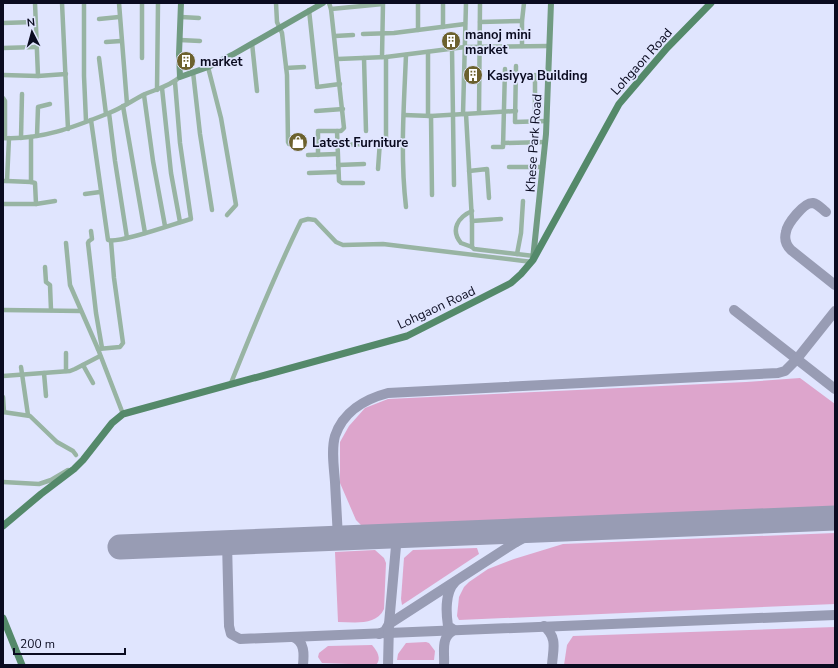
<svg xmlns="http://www.w3.org/2000/svg" width="838" height="668" font-family="'Nunito Sans',sans-serif">
<rect width="100%" height="100%" fill="#e0e5fe"/>
<g fill="#dda5cc">
<path d="M 800,378 L 835,404 L 835,507 L 363,527 L 356,520 L 340,483 L 340,442 L 349,426 L 365,408 L 388,399 L 746,382 Z"/>
<path d="M 835,533 L 835,604 L 459,620 L 457,616 L 459,597 L 464,587 L 469,582 L 488,569 L 514,559 L 563,544 Z"/>
<path d="M 477,548 L 479,554 L 402,605 L 401,599 L 404,558 L 413,550 Z"/>
<path d="M 375,550 L 384,558 L 386,563 L 384,609 C 376,626 355,622 338,622 L 335,552 Z"/>
<path d="M 835,627 L 835,665 L 564,665 L 567,645 L 573,636 Z"/>
<path d="M 426,642 L 429,643 L 435,651 L 434,660 L 397,660 L 398,654 L 406,643 Z"/>
<path d="M 372,645 C 377,651 382,658 376,665 L 322,663 L 318,657 L 319,653 L 328,646 Z"/>
</g>
<g fill="none" stroke-linecap="round" stroke-linejoin="round">
<g stroke="#989cb4" stroke-width="10">
<path d="M 826,212 C 822,209 818,204 813,203 C 804,202 787,224 786,232 C 784,239 786,245 791,250 L 835,285"/>
<path d="M 734,310 L 835,389"/>
<path d="M 506,531 L 512,534 L 516,542"/>
<path d="M 338,538 C 337,519 336,501 335,482 C 334,468 331,450 335,436 C 343,412 365,399 388,393 L 778,373 L 785,371 L 796,360 L 835,311"/>
<path d="M 227,542 L 229,626 L 231,634 L 240,639 L 835,615"/>
<path d="M 544,626 C 558,638 553,649 552,665"/>
<path d="M 379,634 L 385,631 L 389,624 L 516,542 L 538,530"/>
<path d="M 293,637 C 305,641 304,655 303,665"/>
<path d="M 388,665 L 389,624 L 397,535"/>
<path d="M 444,665 C 445,651 440,638 454,630 L 448,626 C 446,613 445,592 455,582"/>
</g>
<path stroke="#989cb4" stroke-width="25" d="M 120,547 L 835,518"/>
<g stroke="#98b4a3" stroke-width="4.5">
<path d="M 35,3 L 38,76"/>
<path d="M 62,3 L 68,129"/>
<path d="M 84,3 L 84,76 L 86,121"/>
<path d="M 119,3 L 127,104"/>
<path d="M 276,3 L 277,22 L 282,33 L 287,75 L 288,142 L 289,144 L 304,142"/>
<path d="M 331,9 L 383,4"/>
<path d="M 309,10 L 317,85"/>
<path d="M 181,17 L 199,18"/>
<path d="M 99,19 L 119,17"/>
<path d="M 480,22 L 522,21"/>
<path d="M 3,23 L 35,22"/>
<path d="M 443,27 L 443,3"/>
<path d="M 418,30 L 418,3"/>
<path d="M 363,34 L 394,33 L 465,24"/>
<path d="M 335,36 L 353,35"/>
<path d="M 180,40 L 200,41"/>
<path d="M 106,42 L 121,41"/>
<path d="M 252,43 L 257,91"/>
<path d="M 522,46 L 522,21 L 524,3"/>
<path d="M 3,48 L 36,47"/>
<path d="M 452,49 L 454,185"/>
<path d="M 428,52 L 428,116"/>
<path d="M 406,55 C 404,105 400,156 406,207"/>
<path d="M 382,57 L 383,3"/>
<path d="M 99,58 L 106,114"/>
<path d="M 142,58 L 142,3"/>
<path d="M 364,58 L 366,131"/>
<path d="M 338,59 L 386,57 L 465,47 L 549,46"/>
<path d="M 516,66 L 515,122 L 547,121"/>
<path d="M 208,67 L 221,118 L 236,205 L 227,215"/>
<path d="M 286,68 L 304,67"/>
<path d="M 193,72 L 200,134 L 212,210"/>
<path d="M 3,75 L 38,76 L 66,74"/>
<path d="M 317,87 L 340,84"/>
<path d="M 162,88 L 171,173 L 180,222"/>
<path d="M 157,90 L 158,3"/>
<path d="M 144,95 L 153,161 L 165,226"/>
<path d="M 3,98 L 5,101 L 5,138"/>
<path d="M 123,106 L 145,233"/>
<path d="M 316,111 L 343,109"/>
<path d="M 479,112 L 480,3"/>
<path d="M 109,113 L 115,161 L 127,238"/>
<path d="M 463,114 L 466,3"/>
<path d="M 466,114 L 472,221 L 472,247"/>
<path d="M 404,115 L 431,116 L 516,111"/>
<path d="M 431,116 L 432,195"/>
<path d="M 91,120 L 108,240 C 118,244 177,223 191,219 L 180,143 L 175,82"/>
<path d="M 535,122 L 535,75"/>
<path d="M 337,131 L 339,181 L 342,183 L 363,183"/>
<path d="M 37,136 L 38,107 L 50,104"/>
<path d="M 3,138 C 42,140 74,127 109,113 C 122,108 133,100 145,94 C 157,89 170,86 180,77"/>
<path d="M 21,138 L 22,94"/>
<path d="M 503,143 L 545,142"/>
<path d="M 337,145 L 366,144"/>
<path d="M 493,147 L 503,147 L 505,69"/>
<path d="M 308,155 L 337,154"/>
<path d="M 318,155 L 318,131 L 341,131 L 344,128 L 331,9 L 329,3"/>
<path d="M 338,165 L 364,164"/>
<path d="M 509,167 L 543,167"/>
<path d="M 378,169 L 380,141 L 386,141 L 386,57"/>
<path d="M 469,171 L 487,169 L 489,198"/>
<path d="M 309,173 L 338,172"/>
<path d="M 3,181 L 7,181 L 9,138"/>
<path d="M 7,181 L 31,182 L 31,137"/>
<path d="M 31,182 L 35,183 L 36,204"/>
<path d="M 85,194 L 100,192"/>
<path d="M 3,204 L 36,204 L 55,201"/>
<path d="M 472,211 C 458,217 450,230 461,243 L 472,247 L 474,249 L 534,256"/>
<path d="M 472,221 L 501,219"/>
<path d="M 91,231 L 92,239 L 89,241 L 88,243 L 96,313 L 102,348"/>
<path d="M 111,241 L 114,278 L 123,343 L 120,347 L 98,349 L 123,414"/>
<path d="M 66,243 L 70,285 L 98,349"/>
<path d="M 517,254 L 521,233 L 523,201"/>
<path d="M 45,267 L 46,282 L 50,285 L 51,310"/>
<path d="M 3,310 L 81,311"/>
<path d="M 66,353 L 66,371"/>
<path d="M 83,365 L 93,383"/>
<path d="M 21,367 L 28,415"/>
<path d="M 44,373 L 46,396"/>
<path d="M 3,376 L 70,371 L 75,369 L 100,356"/>
<path d="M 231,383 C 253,328 275,274 301,221 L 308,219 L 315,220 L 336,242 L 343,245 L 383,244 L 532,262"/>
<path d="M 3,397 L 4,412"/>
<path d="M 3,412 L 30,416 L 57,442 L 73,451 L 76,455"/>
<path d="M 3,482 L 39,484 L 51,480 L 68,470"/>
</g>
<g stroke="#719b82" stroke-width="6">
<path d="M 181,3 L 179,54 L 180,77 L 208,67 L 232,55 L 323,3"/>
<path d="M 533,259 L 546,134 L 551,3"/>
</g>
<g stroke="#54896a" stroke-width="7">
<path d="M 3,526 L 41,494 L 74,469 L 83,460 L 112,423 L 123,414 L 407,336 L 511,283 L 521,274 L 533,260 L 619,104 L 667,48 L 711,3"/>
<path d="M 3,618 L 22,665"/>
</g>
</g>
<defs>
<symbol id="building-disc" viewBox="-11 -11 22 22"><circle r="9.5" fill="#6c612e" stroke="#e0e5fe"/><path d="M-4-6H4V6H1V3H-1V6H-4ZM-2.5-4.3h1.7v1.8h-1.7ZM.8-4.3h1.7v1.8H.8ZM-2.5-1h1.7V.8h-1.7ZM.8-1h1.7V.8H.8Z" fill="#fff"/></symbol>
<symbol id="shop-disc" viewBox="-11 -11 22 22"><circle r="9.5" fill="#6c612e" stroke="#e0e5fe"/><path d="M-5-2.5h2.3a2.7 3.5 0 0 1 5.4 0H5L5.5 6h-11ZM-1.5-2.5h3a1.5 2.3 0 0 0-3 0Z" fill="#fff"/></symbol>
</defs>
<g fill-rule="evenodd">
<use href="#building-disc" x="440" y="30" width="22" height="22"/>
<use href="#building-disc" x="175" y="50" width="22" height="22"/>
<use href="#building-disc" x="462" y="64" width="22" height="22"/>
<use href="#shop-disc" x="287" y="131" width="22" height="22"/>
</g>
<g text-anchor="middle" stroke-width="3.5" stroke-linejoin="round" paint-order="stroke">
<g font-size="13" font-weight="bold" fill="#0a0b20" stroke="#e0e5fe" text-anchor="start">
<text x="465" y="39">manoj mini<tspan x="465" dy="15">market</tspan></text>
<text x="200" y="66">market</text>
<text x="487" y="80">Kasiyya Building</text>
<text x="312" y="147">Latest Furniture</text>
</g>
<g font-size="13" fill="#0a0b20" stroke="#e0e5fe">
<text transform="translate(641 61) rotate(-48)" y="5">Lohgaon Road</text>
<text transform="translate(533 143) rotate(-86)" y="5">Khese Park Road</text>
<text transform="translate(436 307) rotate(-25)" y="5">Lohgaon Road</text>
</g>
</g>
<rect width="838" height="668" fill="none" stroke="#0a0b20" stroke-width="8"/>
<g transform="translate(32 32) rotate(354)" stroke="#e0e5fe" stroke-width="3" paint-order="stroke">
<path d="M0-3L7 15L0 10L-7 15Z" fill="#0a0b20"/>
<text y="-6" font-size="11" font-weight="bold" text-anchor="middle" fill="#0a0b20">N</text>
</g>
<path d="M14 648v6h111v-6" fill="none" stroke="#0a0b20" stroke-width="2"/>
<text x="20" y="648" font-size="12" fill="#0a0b20" stroke="#e0e5fe" stroke-width="3" paint-order="stroke">200 m</text>
</svg>
